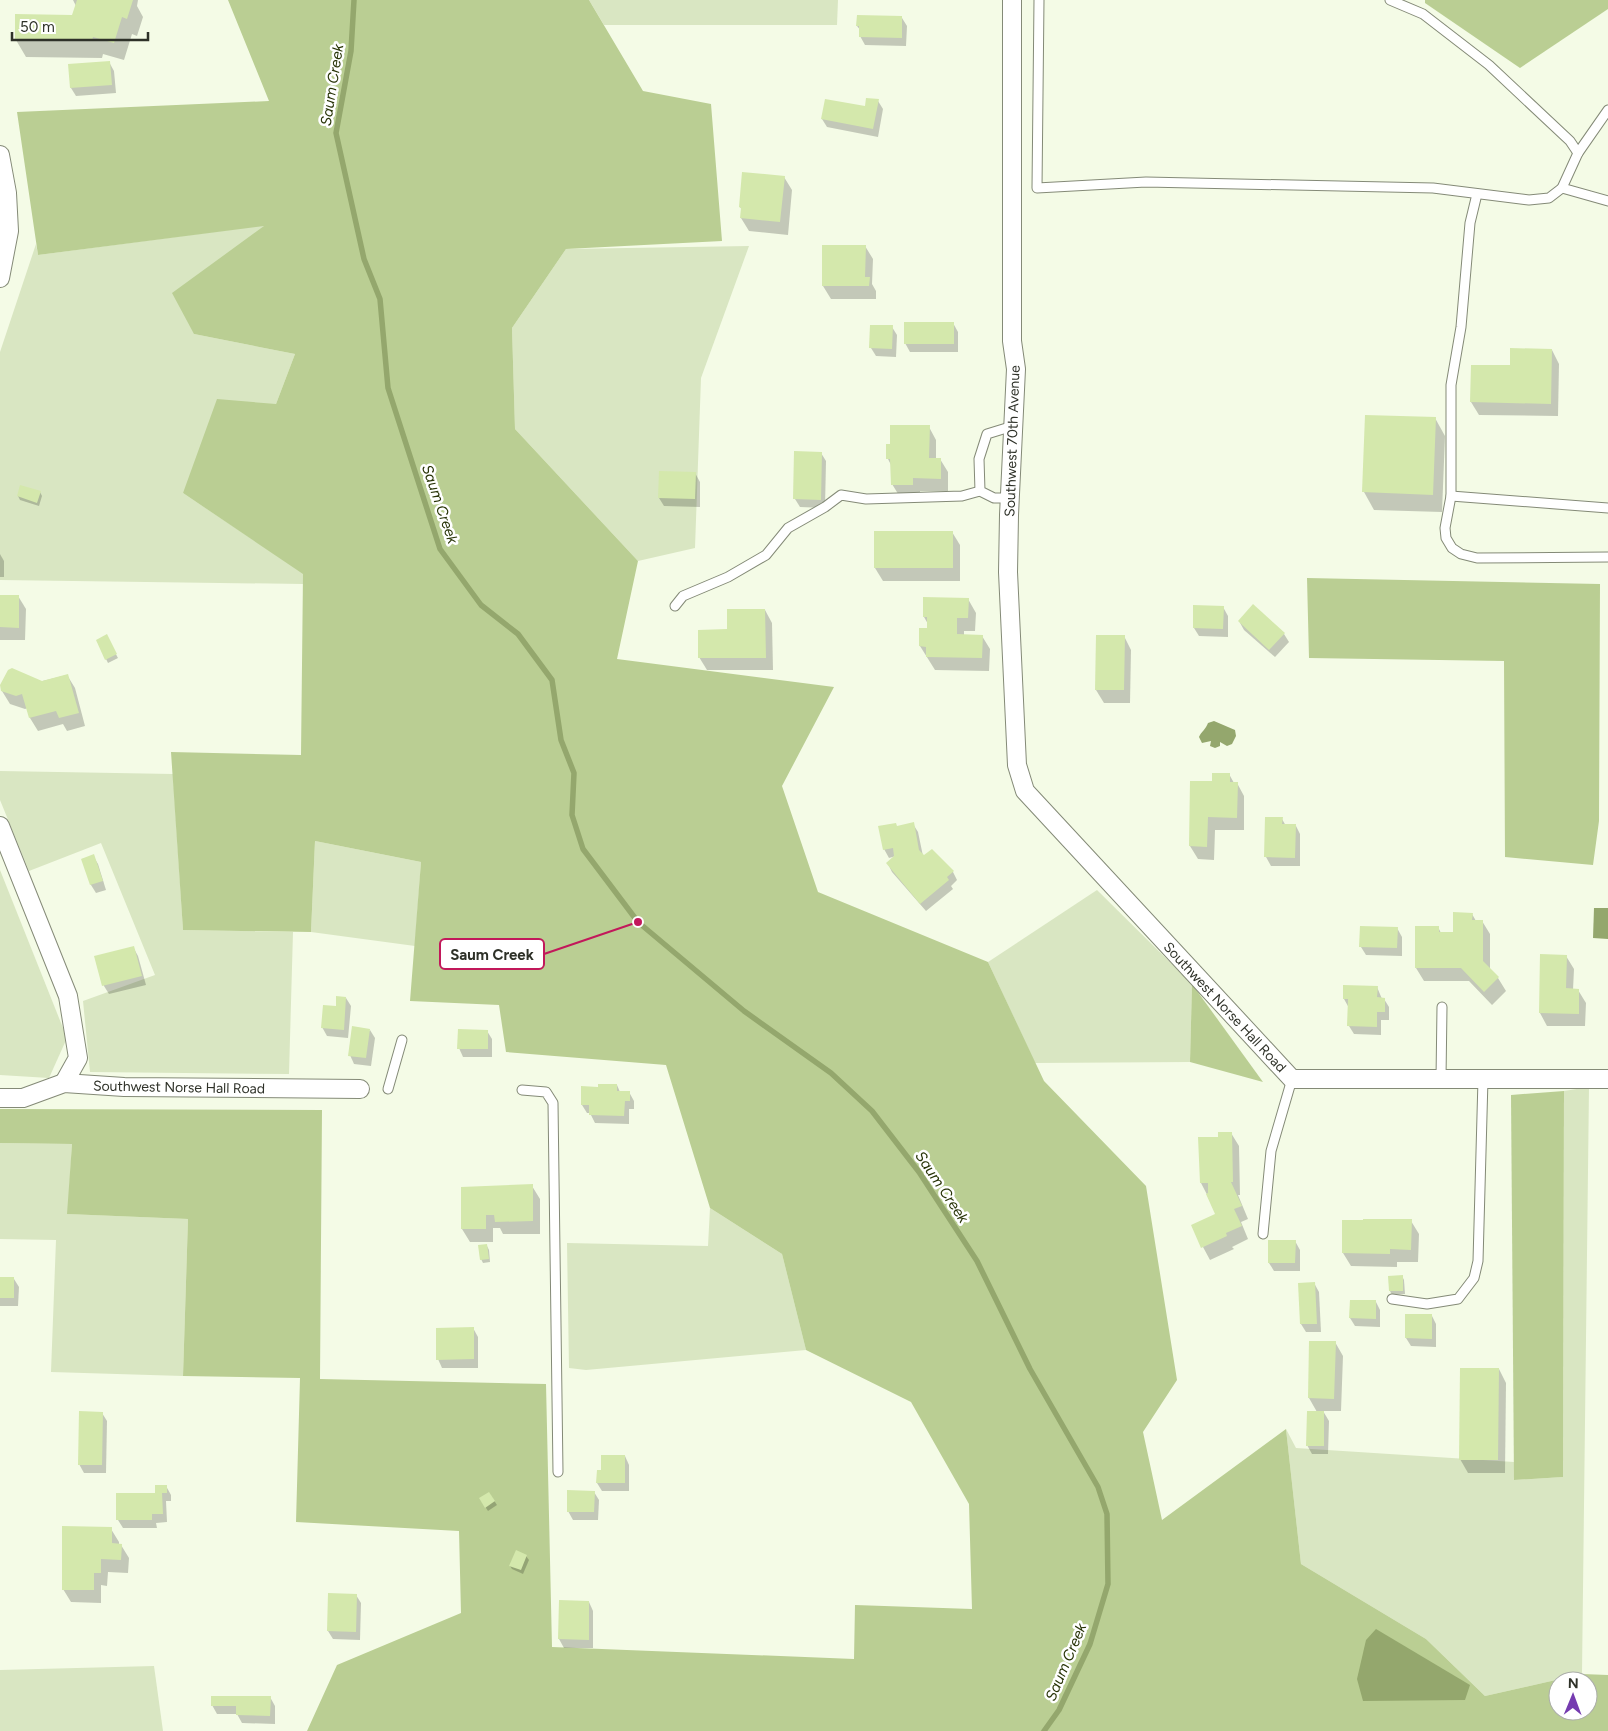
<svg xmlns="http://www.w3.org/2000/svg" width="1608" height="1731" font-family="Figtree,sans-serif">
<rect width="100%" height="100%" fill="#f4fbe6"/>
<g fill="#d9e6c2">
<path d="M 589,0 L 838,0 L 837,25 L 604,25 Z"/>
<path d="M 265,225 L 194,334 L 295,354 L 276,404 L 183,493 L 303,573 L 303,584 L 0,580 L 0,352 L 36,244 L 38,255 Z"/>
<path d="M 749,246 L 701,378 L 695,548 L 638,561 L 515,429 L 512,328 L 566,249 Z"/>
<path d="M 0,771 L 173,774 L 183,930 L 293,932 L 289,1074 L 90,1072 L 83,1001 L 155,975 L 101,843 L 29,871 L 0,800 Z"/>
<path d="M 315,841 L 421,862 L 415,946 L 311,932 Z"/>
<path d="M 0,870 L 67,1038 L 49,1078 L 0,1075 Z"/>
<path d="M 1097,890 L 1192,984 L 1190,1062 L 1035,1063 L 988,962 Z"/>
<path d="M 1589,1087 L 1582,1674 L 1485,1696 L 1426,1639 L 1301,1564 L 1286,1429 L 1296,1448 L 1514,1462 L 1515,1480 L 1563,1477 L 1564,1091 Z"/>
<path d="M 0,1143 L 72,1144 L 68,1214 L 188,1219 L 183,1376 L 51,1372 L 56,1240 L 0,1239 Z"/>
<path d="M 710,1208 L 782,1254 L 806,1350 L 586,1370 L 569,1368 L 567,1243 L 708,1246 Z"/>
<path d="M 154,1666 L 163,1731 L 0,1731 L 0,1670 Z"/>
</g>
<g fill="#bace93" fill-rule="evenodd">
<path d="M 228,0 L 589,0 L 643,91 L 711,104 L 722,241 L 566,249 L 512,328 L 515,429 L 638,561 L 617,659 L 834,687 L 782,786 L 818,892 L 988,962 L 1044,1081 L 1146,1186 L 1177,1380 L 1143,1432 L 1162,1520 L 1286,1429 L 1301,1564 L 1426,1639 L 1485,1696 L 1582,1674 L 1608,1675 L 1608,1731 L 307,1731 L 337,1665 L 461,1613 L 459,1531 L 296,1522 L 300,1378 L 183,1376 L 188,1219 L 67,1214 L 72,1144 L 0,1143 L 0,1109 L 322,1110 L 320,1379 L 546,1384 L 552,1647 L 854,1659 L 855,1605 L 972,1609 L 969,1504 L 911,1402 L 806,1350 L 782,1254 L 710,1208 L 666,1065 L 506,1052 L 499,1005 L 410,1001 L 421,862 L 315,841 L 311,932 L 183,930 L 171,752 L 301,755 L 303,574 L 183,493 L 217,399 L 276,404 L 295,354 L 194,334 L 172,293 L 264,226 L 38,255 L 17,112 L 269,101 ZM 1558,1681 L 1588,1681 L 1588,1711 L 1558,1711 Z"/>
<path d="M 1425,0 L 1608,0 L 1608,9 L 1520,68 L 1425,3 Z"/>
<path d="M 1307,578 L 1600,584 L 1599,821 L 1593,865 L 1505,857 L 1504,661 L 1309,658 Z"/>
<path d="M 1192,984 L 1263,1082 L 1190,1062 Z"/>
<path d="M 1564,1091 L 1563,1477 L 1514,1480 L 1511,1095 Z"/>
</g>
<g fill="#94a76d">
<path d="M 1214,721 L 1235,730 L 1236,736 L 1232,744 L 1227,746 L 1220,742 L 1220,746 L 1215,748 L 1210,746 L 1211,741 L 1202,743 L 1199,737 C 1201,732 1206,729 1208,723 Z"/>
<path d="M 1594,908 L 1608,908 L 1608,939 L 1593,938 Z"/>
<path d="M 1376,1629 L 1470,1685 L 1465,1700 L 1363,1701 L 1357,1679 L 1366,1640 Z"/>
</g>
<g fill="#0003">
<path d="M 73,0 L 138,0 L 137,6 L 143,17 L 137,36 L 132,34 L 124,60 L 103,54 L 102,58 L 26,57 L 16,40 L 73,16 L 76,6 Z"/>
<path d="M 858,16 L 902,18 L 907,26 L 906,46 L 865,45 L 860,36 L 861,31 L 857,26 Z"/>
<path d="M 109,62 L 114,71 L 116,93 L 76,96 L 71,88 L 70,66 Z"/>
<path d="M 878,101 L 883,109 L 878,137 L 827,127 L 822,119 L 866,108 Z"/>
<path d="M 784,177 L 792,190 L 788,235 L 749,231 L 741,218 L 742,210 L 740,207 Z"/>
<path d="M 865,246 L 873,259 L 872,284 L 876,291 L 876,299 L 831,299 L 823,286 Z"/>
<path d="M 953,323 L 958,332 L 958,352 L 910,352 L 905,343 Z"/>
<path d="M 892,327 L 897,335 L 896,357 L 876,356 L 871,348 Z"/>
<path d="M 1552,350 L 1559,364 L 1558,416 L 1479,415 L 1471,402 L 1511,367 Z"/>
<path d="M 1435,418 L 1445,436 L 1442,512 L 1374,510 L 1364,492 Z"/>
<path d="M 929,427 L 936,440 L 936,459 L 940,459 L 948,472 L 948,491 L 920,491 L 920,498 L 900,497 L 892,484 L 891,465 L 888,459 L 891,446 Z"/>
<path d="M 821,453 L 826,461 L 825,508 L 800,507 L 795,499 Z"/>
<path d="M 695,473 L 700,482 L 700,507 L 664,506 L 659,498 Z"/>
<path d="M 40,492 L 42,496 L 39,506 L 20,500 L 18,496 Z"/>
<path d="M 952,532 L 960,545 L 960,581 L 883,581 L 875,568 Z"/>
<path d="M 0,554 L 4,561 L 4,577 L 0,577 Z"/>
<path d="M 0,596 L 18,596 L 26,609 L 25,640 L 0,640 Z"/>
<path d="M 968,599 L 976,613 L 975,631 L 964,631 L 964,636 L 982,636 L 990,649 L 989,671 L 935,670 L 920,646 L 928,629 L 928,624 L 924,617 Z"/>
<path d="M 1223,607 L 1228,616 L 1228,637 L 1199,636 L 1194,628 Z"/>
<path d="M 765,610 L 772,623 L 773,670 L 707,670 L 699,657 Z"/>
<path d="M 1239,621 L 1284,634 L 1289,642 L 1275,657 L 1244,630 Z"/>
<path d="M 106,636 L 118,658 L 108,663 L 97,641 Z"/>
<path d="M 1124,636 L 1131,650 L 1130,703 L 1104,703 L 1096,690 Z"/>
<path d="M 67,675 L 75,688 L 85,726 L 67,731 L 63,724 L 38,731 L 30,718 L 28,708 L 25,709 L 10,704 L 2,691 Z"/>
<path d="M 1229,774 L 1234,783 L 1237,783 L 1244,796 L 1244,830 L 1215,830 L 1214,860 L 1198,859 L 1190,846 L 1191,782 L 1213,783 Z"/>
<path d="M 1266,818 L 1282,819 L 1286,826 L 1296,826 L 1300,834 L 1300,866 L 1271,866 L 1266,857 Z"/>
<path d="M 913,824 L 918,832 L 923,856 L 953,872 L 957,880 L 951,886 L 953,889 L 926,911 L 892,872 L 888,864 L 896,856 L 889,858 L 884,849 L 897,827 Z"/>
<path d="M 93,856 L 98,864 L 106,890 L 96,893 L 91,885 L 82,859 Z"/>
<path d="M 1472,914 L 1476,921 L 1482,921 L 1490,934 L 1490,969 L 1498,978 L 1506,991 L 1492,1005 L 1469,981 L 1424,981 L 1416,968 L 1438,927 L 1441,933 L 1454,933 Z"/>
<path d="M 1397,928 L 1402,937 L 1402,956 L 1366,955 L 1361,947 Z"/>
<path d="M 133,947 L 138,956 L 146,985 L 109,994 L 104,986 L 96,957 Z"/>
<path d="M 1566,956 L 1574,969 L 1573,990 L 1578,990 L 1586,1003 L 1585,1026 L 1547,1026 L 1540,1013 Z"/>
<path d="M 1377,987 L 1382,999 L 1384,999 L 1389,1007 L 1389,1020 L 1381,1020 L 1381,1035 L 1354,1034 L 1349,1026 L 1349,1008 L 1344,999 Z"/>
<path d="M 346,998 L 351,1006 L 348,1038 L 327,1036 L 322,1027 Z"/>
<path d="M 370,1030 L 375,1038 L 371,1066 L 354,1064 L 350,1055 Z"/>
<path d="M 487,1031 L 492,1039 L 492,1057 L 463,1057 L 459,1048 Z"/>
<path d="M 617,1085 L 620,1092 L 629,1092 L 634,1101 L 634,1109 L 629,1109 L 629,1124 L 595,1123 L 590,1113 L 587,1113 L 582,1105 L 600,1088 Z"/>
<path d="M 1231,1133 L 1239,1146 L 1240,1195 L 1238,1195 L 1248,1219 L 1241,1222 L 1248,1239 L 1232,1247 L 1234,1249 L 1210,1260 L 1203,1247 L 1217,1214 L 1201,1183 L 1219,1138 Z"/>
<path d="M 532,1186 L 540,1199 L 540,1234 L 503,1234 L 500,1228 L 493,1228 L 493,1242 L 470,1242 L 462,1229 L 462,1188 Z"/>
<path d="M 1411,1221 L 1419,1234 L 1418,1262 L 1397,1262 L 1397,1267 L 1351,1266 L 1343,1253 Z"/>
<path d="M 1295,1241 L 1300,1250 L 1300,1271 L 1274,1271 L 1269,1263 Z"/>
<path d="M 487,1246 L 489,1250 L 490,1262 L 483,1263 L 481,1259 Z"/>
<path d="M 1402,1276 L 1404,1280 L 1405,1294 L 1392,1295 L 1390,1291 Z"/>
<path d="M 0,1278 L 14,1279 L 19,1287 L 18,1306 L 0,1306 Z"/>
<path d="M 1314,1283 L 1319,1292 L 1321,1332 L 1306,1332 L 1301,1324 Z"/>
<path d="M 1376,1302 L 1380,1310 L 1380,1327 L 1355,1326 L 1350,1318 Z"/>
<path d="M 1432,1316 L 1436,1324 L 1436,1347 L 1411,1346 L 1406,1338 Z"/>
<path d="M 473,1328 L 478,1337 L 478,1368 L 442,1368 L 438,1359 Z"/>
<path d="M 1335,1342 L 1343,1356 L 1341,1411 L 1323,1411 L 1329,1421 L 1328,1454 L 1312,1454 L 1307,1445 L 1317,1412 L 1309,1398 Z"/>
<path d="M 1499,1369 L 1506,1383 L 1505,1473 L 1468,1473 L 1460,1459 Z"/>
<path d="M 102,1413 L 107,1421 L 106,1473 L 84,1473 L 79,1464 Z"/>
<path d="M 625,1456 L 629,1465 L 629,1491 L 602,1491 L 597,1483 Z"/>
<path d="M 166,1486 L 171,1495 L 171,1501 L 166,1501 L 167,1522 L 156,1523 L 157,1528 L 123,1528 L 118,1520 Z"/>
<path d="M 594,1492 L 599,1500 L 598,1520 L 573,1520 L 568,1511 Z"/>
<path d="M 489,1493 L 497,1505 L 488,1511 L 480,1499 Z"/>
<path d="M 111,1529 L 119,1542 L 119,1545 L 121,1545 L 129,1558 L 128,1573 L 108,1572 L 107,1586 L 101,1585 L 101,1603 L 71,1602 L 63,1589 Z"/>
<path d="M 526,1556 L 529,1560 L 523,1574 L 512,1569 L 510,1566 Z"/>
<path d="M 356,1595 L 361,1603 L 360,1640 L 333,1639 L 328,1631 Z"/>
<path d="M 560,1602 L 589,1602 L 593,1611 L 593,1648 L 564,1648 L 559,1639 Z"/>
<path d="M 270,1697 L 275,1706 L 275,1724 L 242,1723 L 237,1714 L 217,1714 L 212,1705 Z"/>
</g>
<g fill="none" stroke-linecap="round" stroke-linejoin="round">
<path stroke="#94a76d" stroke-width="5.5" d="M 354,0 L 351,51 L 336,133 L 364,259 L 380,299 L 388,388 L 440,549 L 481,605 L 518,634 L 552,680 L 561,740 L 574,773 L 572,815 L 583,849 L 638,922 L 744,1011 L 831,1073 L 872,1111 L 919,1172 L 977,1261 L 1030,1369 L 1098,1487 L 1107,1514 L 1108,1584 L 1090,1644 L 1059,1710 L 1044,1731"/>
</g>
<g fill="#d4e8ac">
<path d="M 77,0 L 133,0 L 127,19 L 122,17 L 114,43 L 93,37 L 92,41 L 15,40 L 15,14 L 72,15 Z"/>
<path d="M 857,15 L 902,16 L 902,38 L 859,37 L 859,26 L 856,26 Z"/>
<path d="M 110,61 L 112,85 L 70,88 L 68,64 Z"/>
<path d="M 866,98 L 879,99 L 873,129 L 821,119 L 825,99 L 865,106 Z"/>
<path d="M 742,172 L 785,176 L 780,222 L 740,218 L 741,208 L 739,207 Z"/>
<path d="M 822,245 L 866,245 L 865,277 L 870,277 L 869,286 L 822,286 Z"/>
<rect x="904" y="322" width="50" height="22"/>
<path d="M 870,325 L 893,325 L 892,349 L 869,348 Z"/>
<path d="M 1510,348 L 1552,349 L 1551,404 L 1470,402 L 1471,365 L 1510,365 Z"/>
<path d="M 1365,415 L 1436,417 L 1433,495 L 1362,492 Z"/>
<path d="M 890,425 L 930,425 L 929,458 L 941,458 L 941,479 L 913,478 L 913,485 L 891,485 L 890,459 L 886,459 L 886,444 L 890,444 Z"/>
<path d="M 794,451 L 822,452 L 821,500 L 793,499 Z"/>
<path d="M 659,471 L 696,472 L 695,499 L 658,498 Z"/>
<path d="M 20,485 L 41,491 L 37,503 L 17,496 Z"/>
<rect x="874" y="531" width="79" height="37"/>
<path d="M 0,595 L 19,595 L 19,628 L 0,627 Z"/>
<path d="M 923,597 L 969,598 L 968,618 L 957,618 L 957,634 L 983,635 L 982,658 L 926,657 L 926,647 L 919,646 L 919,628 L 927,628 L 927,617 L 923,617 Z"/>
<path d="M 1253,604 L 1285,633 L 1269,650 L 1238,621 Z"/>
<path d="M 1193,605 L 1224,606 L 1223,629 L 1193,628 Z"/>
<path d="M 727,609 L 765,609 L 766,658 L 698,658 L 698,630 L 727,629 Z"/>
<path d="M 107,634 L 117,654 L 105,660 L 96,640 Z"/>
<path d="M 1096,635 L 1125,635 L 1124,690 L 1095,690 Z"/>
<path d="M 12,668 L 42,681 L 68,674 L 79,713 L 59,718 L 56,711 L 29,718 L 22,694 L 16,696 L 1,691 L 0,685 L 8,670 Z"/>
<path d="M 1212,773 L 1230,773 L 1230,782 L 1238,782 L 1237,818 L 1208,817 L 1207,847 L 1189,846 L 1190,781 L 1212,781 Z"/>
<path d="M 1265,817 L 1283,817 L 1282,824 L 1296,824 L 1295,858 L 1264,857 Z"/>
<path d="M 914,822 L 919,850 L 924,855 L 932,849 L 954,871 L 947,877 L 949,880 L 920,904 L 886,863 L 894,856 L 893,848 L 883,850 L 878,826 L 896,823 L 897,826 Z"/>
<path d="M 94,854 L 103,881 L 90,885 L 81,859 Z"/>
<path d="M 1453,912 L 1473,913 L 1472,920 L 1483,920 L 1483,961 L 1499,977 L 1484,992 L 1461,968 L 1415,968 L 1415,926 L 1439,926 L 1439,932 L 1453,932 Z"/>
<path d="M 1360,926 L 1398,927 L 1397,948 L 1359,947 Z"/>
<path d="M 134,946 L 142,976 L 102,986 L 94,956 Z"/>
<path d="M 1540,954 L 1567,955 L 1566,988 L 1579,989 L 1579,1014 L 1539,1013 Z"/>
<path d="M 1343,985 L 1378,986 L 1377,997 L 1385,998 L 1385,1012 L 1377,1012 L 1377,1027 L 1347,1026 L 1348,999 L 1343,999 Z"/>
<path d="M 336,996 L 346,997 L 344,1030 L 321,1028 L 323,1005 L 336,1006 Z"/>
<path d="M 352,1026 L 370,1029 L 366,1058 L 348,1056 Z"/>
<path d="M 458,1029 L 488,1030 L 488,1049 L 457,1049 Z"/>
<path d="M 598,1084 L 617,1084 L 617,1091 L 630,1091 L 630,1101 L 625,1101 L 624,1116 L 589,1115 L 589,1105 L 581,1105 L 581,1086 L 598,1087 Z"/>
<path d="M 1218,1132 L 1232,1132 L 1233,1182 L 1231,1182 L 1242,1206 L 1234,1209 L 1242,1226 L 1226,1233 L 1227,1236 L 1201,1248 L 1191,1225 L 1215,1214 L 1206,1194 L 1208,1193 L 1208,1183 L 1200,1183 L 1198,1137 L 1218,1137 Z"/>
<path d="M 533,1184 L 533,1221 L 495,1222 L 494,1215 L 486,1215 L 486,1229 L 461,1229 L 461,1187 Z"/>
<path d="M 1363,1219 L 1412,1219 L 1411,1250 L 1390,1249 L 1390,1254 L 1342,1253 L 1342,1220 L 1363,1220 Z"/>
<path d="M 1268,1240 L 1296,1240 L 1295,1263 L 1268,1263 Z"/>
<path d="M 487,1244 L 489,1259 L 480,1260 L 478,1245 Z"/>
<path d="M 1403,1275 L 1403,1291 L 1389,1291 L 1388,1276 Z"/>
<rect x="0" y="1277" width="14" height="21"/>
<path d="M 1315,1282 L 1317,1324 L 1300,1324 L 1298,1283 Z"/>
<path d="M 1350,1300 L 1376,1300 L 1376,1319 L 1349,1318 Z"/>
<path d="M 1405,1314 L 1432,1314 L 1432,1339 L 1405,1338 Z"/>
<path d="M 474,1327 L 474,1359 L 436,1360 L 436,1328 Z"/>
<path d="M 1309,1341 L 1336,1341 L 1334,1399 L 1308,1398 Z"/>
<path d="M 1460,1368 L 1499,1368 L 1498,1460 L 1459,1460 Z"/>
<path d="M 79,1411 L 103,1412 L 102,1465 L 78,1465 Z"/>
<path d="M 1307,1411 L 1324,1411 L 1324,1446 L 1306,1446 Z"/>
<path d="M 601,1455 L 625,1455 L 625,1483 L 596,1483 L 597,1470 L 601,1470 Z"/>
<path d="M 155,1485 L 167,1485 L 167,1493 L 162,1493 L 163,1514 L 152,1514 L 152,1520 L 116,1520 L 116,1493 L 155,1493 Z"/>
<path d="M 567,1490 L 595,1491 L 594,1512 L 567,1512 Z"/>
<path d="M 489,1492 L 495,1501 L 485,1508 L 479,1498 Z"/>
<path d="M 62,1526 L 112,1527 L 112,1543 L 122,1544 L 121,1560 L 101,1559 L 101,1573 L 94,1573 L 94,1590 L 62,1590 Z"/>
<path d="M 516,1550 L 527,1555 L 521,1570 L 509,1566 Z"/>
<path d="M 328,1593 L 357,1594 L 356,1632 L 327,1631 Z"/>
<path d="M 559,1600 L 589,1601 L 589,1640 L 558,1639 Z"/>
<path d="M 211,1696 L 271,1696 L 270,1716 L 236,1715 L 236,1706 L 211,1706 Z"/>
</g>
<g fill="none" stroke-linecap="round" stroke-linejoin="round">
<defs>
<g id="lane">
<path d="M 1039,0 L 1037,188 L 1146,182 L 1433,188 L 1529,200 L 1549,198 L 1562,188 L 1578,153 L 1608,110"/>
<path d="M 1390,0 L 1423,14 L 1489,65 L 1570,141 L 1578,153"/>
<path d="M 1562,188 L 1608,201"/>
<path d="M 1477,194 L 1470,223 L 1461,327 L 1451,385 L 1451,496 L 1445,528 L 1446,538 L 1452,548 L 1461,554 L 1477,558 L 1608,557"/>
<path d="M 1451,496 L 1608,508"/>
<path d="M 1010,498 L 994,498 L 980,491 L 979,459 L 987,434 L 1013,426"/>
<path d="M 675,606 L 683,596 L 728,577 L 766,555 L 788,528 L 825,507 L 841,495 L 866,499 L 962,496 L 980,491"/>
<path d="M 1441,1079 L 1442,1007"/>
<path d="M 388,1089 L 402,1040"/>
<path d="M 522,1090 L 546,1092 L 553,1103 L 558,1472"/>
<path d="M 1263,1234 L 1271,1151 L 1292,1079"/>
<path d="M 1392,1299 L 1427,1304 L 1458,1299 L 1474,1278 L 1478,1261 L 1483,1079"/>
</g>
<g id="street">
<path d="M 1012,0 L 1012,341 L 1016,369 L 1009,515 L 1008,572 L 1017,765 L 1025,791 L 1292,1079 L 1608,1079"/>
<path d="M 0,155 L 7,193 L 9,231 L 0,278"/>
<path d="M 0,826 L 68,996 L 78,1058 L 64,1083"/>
<path d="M 0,1098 L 23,1098 L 64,1083 L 124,1087 L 360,1089"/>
</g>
</defs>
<use href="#lane" stroke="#848a77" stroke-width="11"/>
<use href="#street" stroke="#848a77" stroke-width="20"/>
<use href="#lane" stroke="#fff" stroke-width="9"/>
<use href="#street" stroke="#fff" stroke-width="18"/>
</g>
<g text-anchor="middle" stroke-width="5" stroke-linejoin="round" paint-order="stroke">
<g font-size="14" fill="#2e3128" stroke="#fff">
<text transform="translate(1012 441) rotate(-88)" y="5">Southwest 70th Avenue</text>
<text transform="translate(1225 1007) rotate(47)" y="5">Southwest Norse Hall Road</text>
<text transform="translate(179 1087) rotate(1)" y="5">Southwest Norse Hall Road</text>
</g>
<g font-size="15" font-style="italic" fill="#283407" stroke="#fff">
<text transform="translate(332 85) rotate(-81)" y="5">Saum Creek</text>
<text transform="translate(440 504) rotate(71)" y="5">Saum Creek</text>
<text transform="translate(942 1187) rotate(56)" y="5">Saum Creek</text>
<text transform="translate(1066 1662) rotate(-67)" y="5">Saum Creek</text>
</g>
</g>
<path fill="none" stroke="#c2185b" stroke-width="2" d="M638 922L544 954"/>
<circle fill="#c2185b" stroke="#fff" stroke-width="2" cx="638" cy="922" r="5"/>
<rect fill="#fff" stroke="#c2185b" stroke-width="2" x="440" y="939" width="104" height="30" rx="5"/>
<g font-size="15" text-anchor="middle" font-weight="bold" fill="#2e3128">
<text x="492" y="960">Saum Creek</text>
</g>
<g transform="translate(1573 1696) rotate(1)"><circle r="24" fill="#ffffff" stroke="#abada9"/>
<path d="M0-4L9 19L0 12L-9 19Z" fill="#753bb0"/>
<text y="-8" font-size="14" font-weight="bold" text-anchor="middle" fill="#2e3128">N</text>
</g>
<path d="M12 32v8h136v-8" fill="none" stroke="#2e3128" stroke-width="2.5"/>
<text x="20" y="32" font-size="15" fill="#2e3128" stroke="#ffffff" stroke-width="4" paint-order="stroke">50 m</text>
</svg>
